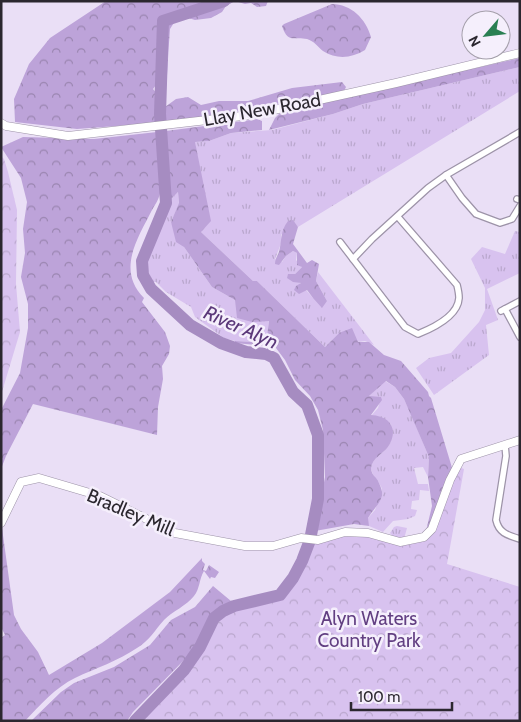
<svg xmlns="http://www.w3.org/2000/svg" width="521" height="722" font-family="Cabin,sans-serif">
<defs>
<pattern id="grass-tufts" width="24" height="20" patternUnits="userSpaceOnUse" patternTransform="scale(1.25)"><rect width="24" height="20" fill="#d8c2ef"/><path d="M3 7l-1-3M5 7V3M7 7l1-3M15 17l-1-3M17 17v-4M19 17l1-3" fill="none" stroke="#baa7cd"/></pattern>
<pattern id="forest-crowns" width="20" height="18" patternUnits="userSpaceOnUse" patternTransform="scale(1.25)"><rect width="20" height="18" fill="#bda3d9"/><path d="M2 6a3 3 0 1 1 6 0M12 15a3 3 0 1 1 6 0" fill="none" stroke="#9a85b0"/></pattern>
<pattern id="park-crowns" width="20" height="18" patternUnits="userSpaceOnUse" patternTransform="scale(1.25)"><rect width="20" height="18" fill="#d8c2ef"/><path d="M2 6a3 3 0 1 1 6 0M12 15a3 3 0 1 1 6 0" fill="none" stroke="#baa7cd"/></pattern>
</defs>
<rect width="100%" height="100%" fill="#eadff6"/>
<g fill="url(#grass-tufts)">
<path d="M 520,67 L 520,91 L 298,227 L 293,221 L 281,235 L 282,241 L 275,259 L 282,262 L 286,256 L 293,251 L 297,253 L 296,260 L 302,267 L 295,274 L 299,282 L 313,298 L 327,301 L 316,281 L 318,272 L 374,345 L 365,341 L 358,342 L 339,333 L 325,347 L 257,281 L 253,281 L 201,232 L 195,142 L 209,141 L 231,133 L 272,130 L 333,114 L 363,104 Z"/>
<path d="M 178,192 L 179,204 L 171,222 L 184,247 L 212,287 L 235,300 L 252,322 L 269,320 L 267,336 L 253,342 L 235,341 L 224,338 L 195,317 L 191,307 L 166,292 L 156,282 L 153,282 C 151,277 146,269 147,264 C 148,253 155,244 158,234 C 163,217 164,204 178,192 Z"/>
<path d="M 515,231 L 520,232 L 520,273 L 487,289 L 498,320 L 486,325 L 489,355 L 434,395 L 416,368 L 429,358 L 451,353 L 479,322 L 485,310 L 485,288 L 471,259 L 482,247 L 505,254 Z"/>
<path d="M 385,381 L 395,387 L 404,399 L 410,412 L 429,457 L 428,477 L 423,467 L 414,468 L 418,484 L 428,484 L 429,491 L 420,490 L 419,500 L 412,501 L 411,509 L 417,510 L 415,516 L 408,519 L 393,521 L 383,532 L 369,526 L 367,522 L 368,518 L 375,510 L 382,489 C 380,483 374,478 372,472 C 367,461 382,455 388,447 C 393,440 392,432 391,424 L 371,416 L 378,408 L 380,401 L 369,396 Z"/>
<path d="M 397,526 L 407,528 L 404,539 L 394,538 L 390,533 L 394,527 Z"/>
</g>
<g fill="url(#forest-crowns)" fill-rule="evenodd">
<path d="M 106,1 L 268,1 L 266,6 L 257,7 L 251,3 L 245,4 L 235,1 L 226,6 L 222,12 L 211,18 L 195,20 L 185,17 L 175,21 L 170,29 L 169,43 L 165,107 L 176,99 L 188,97 L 201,105 L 219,101 L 248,101 L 292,88 L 342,82 L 346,87 L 344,91 L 254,110 L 155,123 L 77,129 L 15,122 L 14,99 L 29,64 L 50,38 ZM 158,71 L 163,96 L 160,100 L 159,96 L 153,89 L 156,85 Z"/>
<path d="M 332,4 C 351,4 366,19 371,37 L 365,50 C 352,58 337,60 323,51 C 318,47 314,41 307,39 C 293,36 288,44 282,26 L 284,24 Z"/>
<path d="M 520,58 L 520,67 L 363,104 L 333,114 L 269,130 L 275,118 L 281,112 Z"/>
<path d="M 257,119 L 262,121 L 262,130 L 231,133 L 209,141 L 195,142 L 211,221 L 201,232 L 253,281 L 257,281 L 325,347 L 339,333 L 352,328 L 358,342 L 369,342 L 384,355 L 401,361 L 428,392 L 429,396 L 431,398 L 453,471 L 431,528 L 426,531 L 432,506 L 428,477 L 429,457 L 404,399 L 395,387 L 386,381 L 369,396 L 381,397 L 382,400 L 371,415 C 391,416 399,430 388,447 C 383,454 372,458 371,468 C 371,472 373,475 376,478 C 389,498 378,502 368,518 L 369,526 L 354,524 L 315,531 L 325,477 L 323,430 L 318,410 L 310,396 L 295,380 L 285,360 L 276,348 L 268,346 L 235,343 L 235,341 L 253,342 L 267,336 L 269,321 L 252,322 L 237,318 L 235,300 L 212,287 L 184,247 L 176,242 L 171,222 L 179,203 L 178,192 L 170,200 L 166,131 Z"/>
<path d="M 157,132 C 159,152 164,173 160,193 C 159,199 155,205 152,210 C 138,238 116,270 144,298 L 142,302 L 165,332 L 170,346 L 169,354 L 162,366 L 163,379 L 158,407 L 157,435 L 33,404 L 6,456 L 1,469 L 1,410 L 20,373 L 28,328 L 28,304 L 21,277 L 25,253 L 23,229 L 27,202 L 21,178 L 1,147 L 23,137 L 94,139 Z"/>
<path d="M 293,220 L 298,227 L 293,244 L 307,263 L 312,260 L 319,264 L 316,281 L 327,301 L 322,308 L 313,298 L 307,290 L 299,294 L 294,290 L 296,286 L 301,283 L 293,282 L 287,278 L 288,274 L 295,274 L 302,267 L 297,265 L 297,253 L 293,251 L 286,256 L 279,265 L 275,264 C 275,259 277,257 279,252 C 282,241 280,231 288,221 Z"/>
<path d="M 2,528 L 14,615 L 21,629 L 38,652 L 49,675 L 102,643 L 170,592 L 202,558 L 202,561 L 205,564 L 203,570 L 206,571 L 209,565 L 219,572 L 215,578 L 211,577 L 210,579 L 204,571 C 199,579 200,589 194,596 C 186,606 173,611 164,620 C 155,630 149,641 137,648 C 118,661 96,668 75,678 C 56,687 39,706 25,721 L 1,721 L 1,638 L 5,635 L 1,627 Z"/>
<path d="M 213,586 L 231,601 L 212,615 L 189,655 L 133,712 L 127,721 L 31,721 L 61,692 L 74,683 L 114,667 L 150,645 L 171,620 L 195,607 Z"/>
</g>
<g fill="url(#park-crowns)">
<path d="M 1,156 L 4,159 L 8,172 L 17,210 L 16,284 L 20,332 L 1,395 Z"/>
<path d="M 459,467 L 464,469 L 447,564 L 520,587 L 520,721 L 135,721 L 184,670 L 200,647 L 214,618 L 223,611 L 234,606 L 261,601 L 280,595 L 293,578 L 310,540 L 345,533 L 368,533 L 400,544 L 426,541 Z"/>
</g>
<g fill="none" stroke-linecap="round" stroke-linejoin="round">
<path stroke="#a68cc1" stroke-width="12" d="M 135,721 L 184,670 L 200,647 L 214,618 L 223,611 L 234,606 L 280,595 L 293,578 L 302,561 L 310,540 L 318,499 L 318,435 L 307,405 L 293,392 L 274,358 L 266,354 L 246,352 L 221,343 L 190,325 L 151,289 L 143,275 L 142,261 L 166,203 L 160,114 L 163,21 L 224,1"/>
<defs>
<g id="street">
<path d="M 446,175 L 462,198 L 476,214 L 500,223 L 512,219 L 520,206"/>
<path d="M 517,199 L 520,200"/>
<path d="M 340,242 L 405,327 L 418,334 C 433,328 458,316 459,298 C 459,294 458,289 457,285 L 398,217"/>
<path d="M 353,259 L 372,239 L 428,188 L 446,175 L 520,132"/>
<path d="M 505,309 L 520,337"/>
<path d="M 501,311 L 520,301"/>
<path d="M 505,445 L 506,456 L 496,520 C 499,533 507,535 520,539"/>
</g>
<g id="secondary">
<path d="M 1,123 L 6,126 L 68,136 L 251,115 L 396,83 L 520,53"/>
<path d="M 1,523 L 21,482 L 39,478 L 100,496 L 175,533 L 245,546 L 273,546 L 301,538 L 318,540 L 345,532 L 368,533 L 400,542 L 424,537 L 432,529 L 450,480 L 461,459 L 520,440"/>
</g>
</defs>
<use href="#street" stroke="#9d93a8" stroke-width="8"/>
<use href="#secondary" stroke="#9d93a8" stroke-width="9"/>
<use href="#street" stroke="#fff" stroke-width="5.5"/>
<use href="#secondary" stroke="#fff" stroke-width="8"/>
</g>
<g text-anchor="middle" stroke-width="5" stroke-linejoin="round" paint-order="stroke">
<g font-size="19" fill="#2b272f" stroke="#f5effc">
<text transform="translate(262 109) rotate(-10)" y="7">Llay New Road</text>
<text transform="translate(131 512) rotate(23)" y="7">Bradley Mill</text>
</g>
<g font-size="19" fill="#623f82" stroke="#f5effc">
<text x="369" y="625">Alyn Waters<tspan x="369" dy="22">Country Park</tspan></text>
</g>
<g font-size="20" font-style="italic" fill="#5b387a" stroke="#f5effc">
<text transform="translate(241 327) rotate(24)" y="7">River Alyn</text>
</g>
</g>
<rect width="521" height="722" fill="none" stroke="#2b272f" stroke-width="5"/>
<g transform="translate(486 35) rotate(242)"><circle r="24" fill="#f5effc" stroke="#a49faa"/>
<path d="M0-4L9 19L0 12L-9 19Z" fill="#297f52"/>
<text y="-8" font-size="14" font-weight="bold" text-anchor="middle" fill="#2b272f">N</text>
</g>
<path d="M351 702v8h101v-8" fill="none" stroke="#2b272f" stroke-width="2.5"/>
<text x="358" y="702" font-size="15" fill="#2b272f" stroke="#f5effc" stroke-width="4" paint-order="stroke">100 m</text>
</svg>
